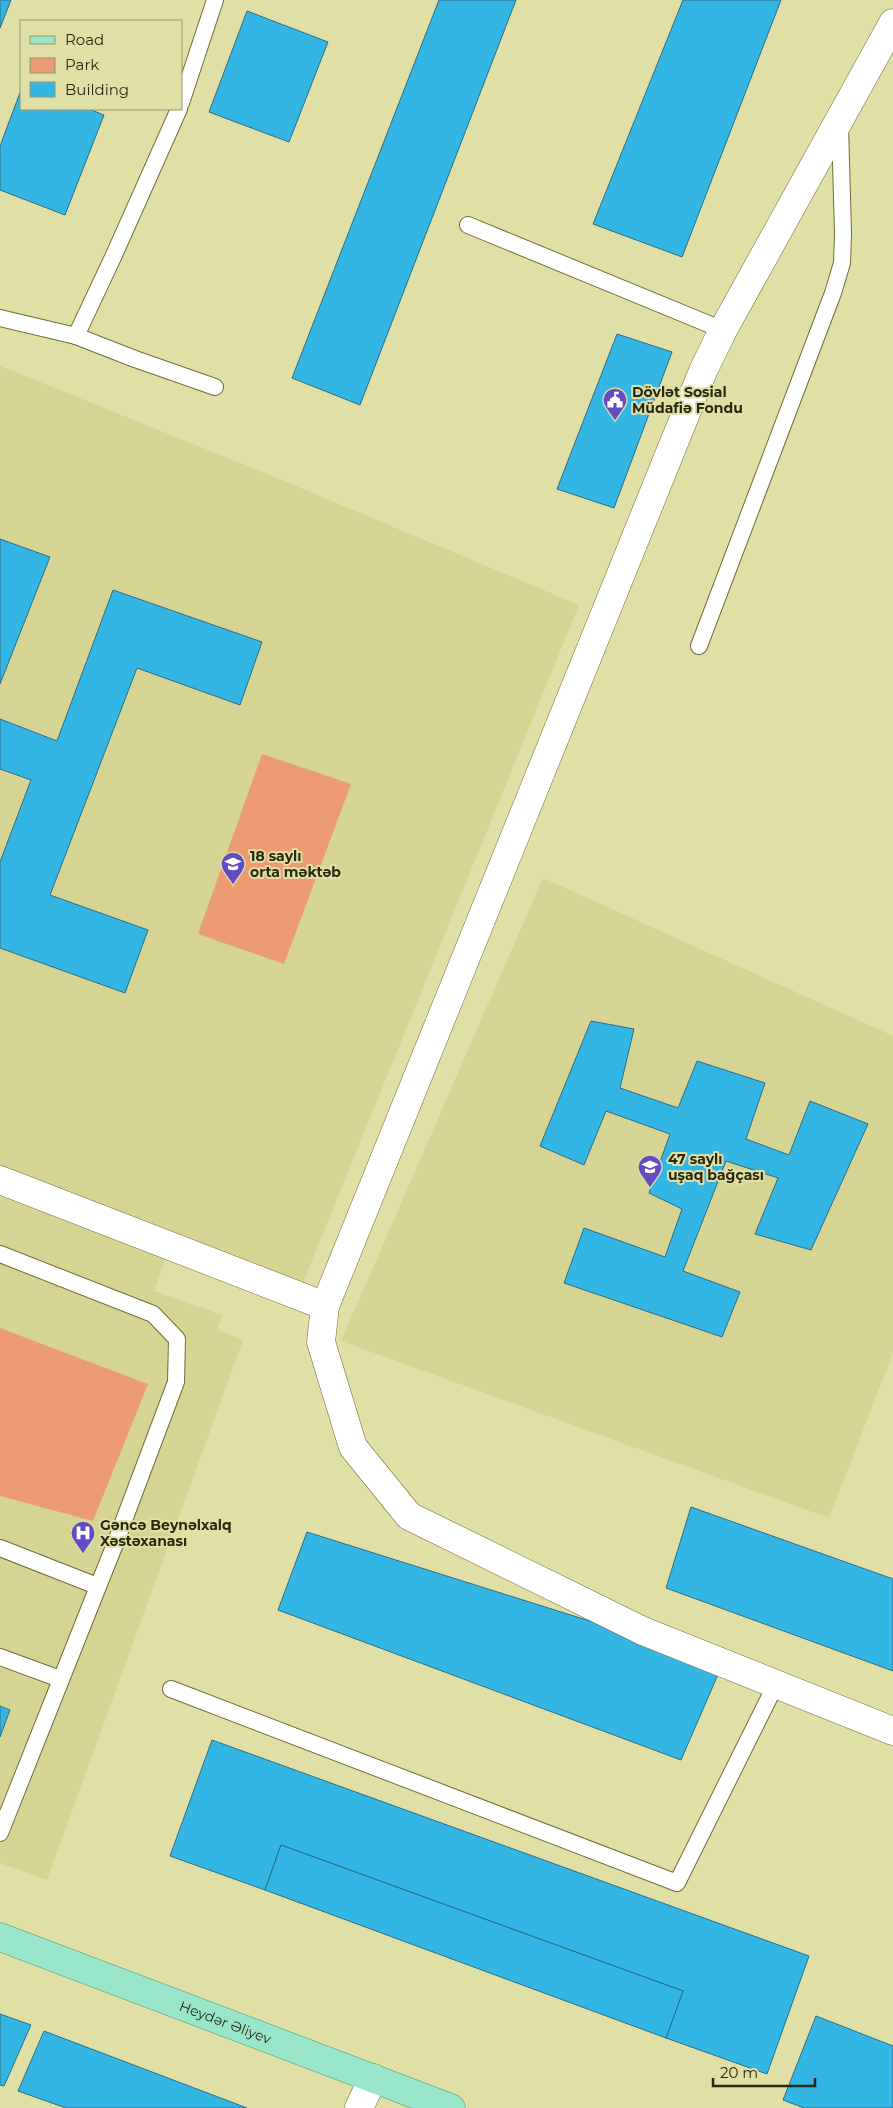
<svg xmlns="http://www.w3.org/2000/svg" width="893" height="2108" font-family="Montserrat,sans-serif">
<rect width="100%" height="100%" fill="#e0dfa5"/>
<g fill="#d6d493">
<path d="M 0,366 L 258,470 L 579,605 L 302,1285 L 0,1165 Z"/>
<path d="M 543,878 L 893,1036 L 893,1353 L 829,1518 L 341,1341 Z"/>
<path d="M 0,1195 L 167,1255 L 154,1291 L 222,1315 L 217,1330 L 243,1340 L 47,1880 L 0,1863 Z"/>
</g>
<g fill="#ec9b72">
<path d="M 262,754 L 351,784 L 284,964 L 198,934 Z"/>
<path d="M 0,1328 L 148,1384 L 93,1521 L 0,1496 Z"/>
</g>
<g fill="#34b6e5" stroke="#2c6c85">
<path d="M 0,0 L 11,0 L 0,28 Z"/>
<path d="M 439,0 L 516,0 L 360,405 L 292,378 Z"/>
<path d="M 683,0 L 781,0 L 682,257 L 593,224 Z"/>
<path d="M 247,11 L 328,42 L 289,142 L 209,112 Z"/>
<path d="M 21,90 L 21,109 L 89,109 L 104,115 L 65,215 L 0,190 L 0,146 Z"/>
<path d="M 617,334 L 672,352 L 614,508 L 557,489 Z"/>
<path d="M 0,539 L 50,557 L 0,684 Z"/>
<path d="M 113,590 L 262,642 L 240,705 L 137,668 L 50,895 L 148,930 L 125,993 L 0,948 L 0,862 L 31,780 L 0,769 L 0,719 L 57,741 Z"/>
<path d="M 591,1021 L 634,1029 L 620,1088 L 678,1108 L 697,1061 L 765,1083 L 746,1139 L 789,1155 L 810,1101 L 868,1124 L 811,1250 L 755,1234 L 778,1178 L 726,1161 L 683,1271 L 740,1292 L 722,1337 L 564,1283 L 584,1228 L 665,1257 L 682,1209 L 649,1193 L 670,1134 L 606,1111 L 584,1165 L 540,1146 Z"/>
<path d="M 691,1507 L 893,1579 L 893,1671 L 666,1588 Z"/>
<path d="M 307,1532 L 723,1663 L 681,1760 L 278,1610 Z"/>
<path d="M 0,1706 L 10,1710 L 0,1737 Z"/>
<path d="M 212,1740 L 809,1956 L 767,2074 L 666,2038 L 683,1991 L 281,1845 L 265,1890 L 170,1856 Z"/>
<path d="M 281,1845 L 683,1991 L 666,2038 L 265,1890 Z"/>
<path d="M 0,2014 L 31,2025 L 4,2086 L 0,2085 Z"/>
<path d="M 816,2016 L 893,2046 L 893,2108 L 804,2108 L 783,2100 Z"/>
<path d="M 44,2031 L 247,2108 L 66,2108 L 18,2091 Z"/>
</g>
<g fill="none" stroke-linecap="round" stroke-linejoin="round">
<defs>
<g id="service">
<path d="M 181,103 L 215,0"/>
<path d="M 468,225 L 723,330"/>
<path d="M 0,318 L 76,336 L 135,359 L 215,387"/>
<path d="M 76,336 L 114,255 L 179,109"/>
<path d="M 699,646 L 833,293 L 842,263 L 843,234 L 840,125"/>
<path d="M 0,1254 L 153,1314 L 177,1339 L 176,1382 L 115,1544 L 0,1833"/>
<path d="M 0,1548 L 97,1586"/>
<path d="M 0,1657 L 60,1679"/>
<path d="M 171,1689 L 677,1883 L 776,1684"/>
</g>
<g id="minor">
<path d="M 893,23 L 723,330 L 703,371 L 325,1306 L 321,1342 L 353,1447 L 409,1516 L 643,1631 L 893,1731"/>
<path d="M 0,1180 L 325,1306"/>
<path d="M 359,2108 L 373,2078"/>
</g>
<g id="primary">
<path id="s1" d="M 0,1937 L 451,2108"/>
</g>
</defs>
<use href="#service" stroke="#6f6d37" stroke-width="18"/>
<use href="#minor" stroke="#6f6d37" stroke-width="29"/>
<use href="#primary" stroke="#449873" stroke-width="29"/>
<use href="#service" stroke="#fff" stroke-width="16"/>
<use href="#minor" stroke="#fff" stroke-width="28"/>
<use href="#primary" stroke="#98e5ca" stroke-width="28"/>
</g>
<defs>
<symbol id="civic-pin" viewBox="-11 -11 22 30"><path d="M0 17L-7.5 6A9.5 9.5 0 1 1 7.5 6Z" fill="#624bc3" stroke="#e0dfa5"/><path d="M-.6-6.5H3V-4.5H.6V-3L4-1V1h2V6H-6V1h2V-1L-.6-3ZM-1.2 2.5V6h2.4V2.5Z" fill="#fff"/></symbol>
<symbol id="school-pin" viewBox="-11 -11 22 30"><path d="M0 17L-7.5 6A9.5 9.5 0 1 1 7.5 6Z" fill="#624bc3" stroke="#e0dfa5"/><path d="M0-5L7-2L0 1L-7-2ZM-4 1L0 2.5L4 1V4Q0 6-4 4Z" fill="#fff"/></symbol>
<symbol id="hospital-pin" viewBox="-11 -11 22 30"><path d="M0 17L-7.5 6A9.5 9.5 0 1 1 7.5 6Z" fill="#624bc3" stroke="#e0dfa5"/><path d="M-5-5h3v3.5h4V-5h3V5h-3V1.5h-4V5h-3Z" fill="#fff"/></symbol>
</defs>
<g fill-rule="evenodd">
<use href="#civic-pin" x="601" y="386" width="28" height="38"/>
<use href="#school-pin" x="219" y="850" width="28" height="38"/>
<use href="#school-pin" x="636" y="1153" width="28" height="38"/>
<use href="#hospital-pin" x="69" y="1519" width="28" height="38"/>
</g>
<g text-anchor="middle" stroke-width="4" stroke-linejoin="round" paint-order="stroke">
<g font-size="14" font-weight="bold" fill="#292912" stroke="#e0dfa5" text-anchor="start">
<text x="632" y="397">Dövlət Sosial<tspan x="632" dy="16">Müdafiə Fondu</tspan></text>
<text x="250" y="861">18 saylı<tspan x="250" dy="16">orta məktəb</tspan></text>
<text x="668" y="1164">47 saylı<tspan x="668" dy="16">uşaq bağçası</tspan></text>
<text x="100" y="1530">Gəncə Beynəlxalq<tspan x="100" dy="16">Xəstəxanası</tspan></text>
</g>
<g font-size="14" fill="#292912" stroke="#e0dfa5">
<text dy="5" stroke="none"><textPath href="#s1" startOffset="241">Heydər Əliyev</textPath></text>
</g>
</g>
<rect x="20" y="20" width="162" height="90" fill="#e0dfa5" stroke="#97966a"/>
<rect x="30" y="36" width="25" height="8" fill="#98e5ca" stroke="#97966a"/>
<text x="65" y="45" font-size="15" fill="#292912">Road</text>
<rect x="30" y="58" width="25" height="15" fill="#ec9b72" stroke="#97966a"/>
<text x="65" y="70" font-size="15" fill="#292912">Park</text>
<rect x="30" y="82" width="25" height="15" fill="#34b6e5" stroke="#97966a"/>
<text x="65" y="95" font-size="15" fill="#292912">Building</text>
<path d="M713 2078v8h102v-8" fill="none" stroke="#292912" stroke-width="2.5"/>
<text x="720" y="2078" font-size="15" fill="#292912" stroke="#e0dfa5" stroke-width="4" paint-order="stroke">20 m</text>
</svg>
